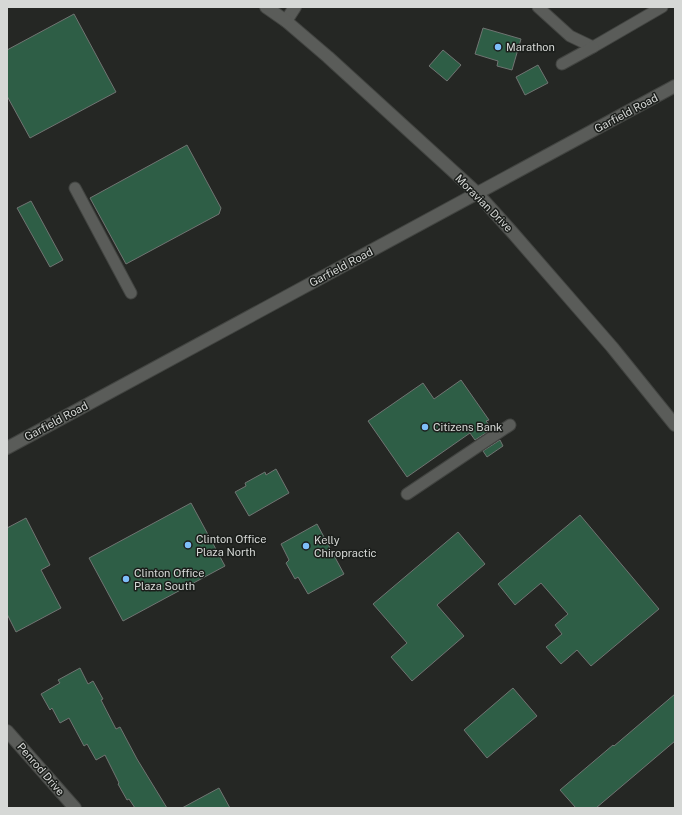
<svg xmlns="http://www.w3.org/2000/svg" width="682" height="815" font-family="'Public Sans',sans-serif">
<rect width="100%" height="100%" fill="#252724"/>
<g fill="#2e5e46" stroke="#707472">
<path d="M 74,14 L 116,92 L 30,138 L 7,96 L 7,50 Z"/>
<path d="M 483,28 L 521,39 L 512,70 L 497,66 L 498,61 L 475,54 Z"/>
<path d="M 443,50 L 461,65 L 447,81 L 429,66 Z"/>
<path d="M 538,65 L 548,83 L 525,95 L 516,77 Z"/>
<path d="M 187,145 L 221,208 L 219,214 L 126,264 L 90,198 Z"/>
<path d="M 31,201 L 63,260 L 50,267 L 17,208 Z"/>
<path d="M 461,380 L 489,420 L 486,421 L 492,429 L 475,440 L 470,433 L 407,477 L 368,421 L 423,383 L 434,399 Z"/>
<path d="M 500,440 L 503,446 L 487,457 L 483,451 Z"/>
<path d="M 276,469 L 289,493 L 249,516 L 235,492 L 246,486 L 245,483 L 265,472 L 266,475 Z"/>
<path d="M 191,503 L 225,566 L 123,621 L 89,558 Z"/>
<path d="M 580,515 L 659,609 L 591,666 L 577,650 L 561,664 L 546,647 L 562,634 L 555,625 L 568,614 L 541,583 L 515,605 L 498,584 Z"/>
<path d="M 26,518 L 50,565 L 41,570 L 61,608 L 16,632 L 7,614 L 7,528 Z"/>
<path d="M 317,524 L 344,574 L 308,594 L 298,577 L 295,579 L 286,563 L 289,560 L 281,544 Z"/>
<path d="M 458,532 L 485,564 L 437,605 L 464,636 L 412,681 L 391,657 L 407,643 L 373,604 Z"/>
<path d="M 80,668 L 88,684 L 93,681 L 103,699 L 101,700 L 116,729 L 120,727 L 137,759 L 167,808 L 135,808 L 129,799 L 127,800 L 118,784 L 119,783 L 105,755 L 96,760 L 87,744 L 84,746 L 69,718 L 60,723 L 52,708 L 50,710 L 41,694 L 60,683 L 58,680 Z"/>
<path d="M 513,688 L 537,716 L 487,758 L 464,730 Z"/>
<path d="M 675,694 L 675,741 L 596,808 L 576,808 L 560,790 L 613,745 L 614,746 Z"/>
<path d="M 219,788 L 230,808 L 182,808 Z"/>
</g>
<g fill="none" stroke-linecap="round" stroke-linejoin="round">
<defs>
<g id="lane">
<path d="M 538,7 L 570,36 L 593,47 L 662,7"/>
<path d="M 562,64 L 593,47"/>
<path d="M 75,188 L 131,293"/>
<path d="M 407,494 L 510,425"/>
</g>
<g id="street">
<path d="M 286,21 L 295,7"/>
<path d="M 7,731 L 75,808"/>
</g>
<g id="secondary">
<path d="M 266,7 L 286,21 L 328,57 L 477,193 L 512,232 L 612,347 L 675,425"/>
<path d="M 7,448 L 675,86"/>
</g>
</defs>
<use href="#lane" stroke="#424441" stroke-width="13"/>
<use href="#street" stroke="#424441" stroke-width="14"/>
<use href="#secondary" stroke="#424441" stroke-width="14"/>
<use href="#lane" stroke="#5a5c59" stroke-width="11"/>
<use href="#street" stroke="#5a5c59" stroke-width="12"/>
<use href="#secondary" stroke="#5a5c59" stroke-width="12"/>
</g>
<g fill="#7ebef9" stroke="#1b1e1b" stroke-width="1.5">
<circle cx="498" cy="47" r="4"/>
<circle cx="425" cy="427" r="4"/>
<circle cx="188" cy="545" r="4"/>
<circle cx="306" cy="546" r="4"/>
<circle cx="126" cy="579" r="4"/>
</g>
<g text-anchor="middle" stroke-width="3" stroke-linejoin="round" paint-order="stroke">
<g font-size="11" fill="#d6d8d6" stroke="#1b1e1b" text-anchor="start">
<text x="506" y="51">Marathon</text>
<text x="433" y="431">Citizens Bank</text>
<text x="196" y="543">Clinton Office<tspan x="196" dy="13">Plaza North</tspan></text>
<text x="314" y="544">Kelly<tspan x="314" dy="13">Chiropractic</tspan></text>
<text x="134" y="577">Clinton Office<tspan x="134" dy="13">Plaza South</tspan></text>
</g>
<g font-size="11" fill="#d6d8d6" stroke="#1b1e1b">
<text transform="translate(626 113) rotate(-28)" y="4">Garfield Road</text>
<text transform="translate(484 203) rotate(45)" y="4">Moravian Drive</text>
<text transform="translate(341 267) rotate(-28)" y="4">Garfield Road</text>
<text transform="translate(56 421) rotate(-28)" y="4">Garfield Road</text>
<text transform="translate(41 769) rotate(49)" y="4">Penrod Drive</text>
</g>
</g>
<rect width="682" height="815" fill="none" stroke="#d6d8d6" stroke-width="16"/>
</svg>
